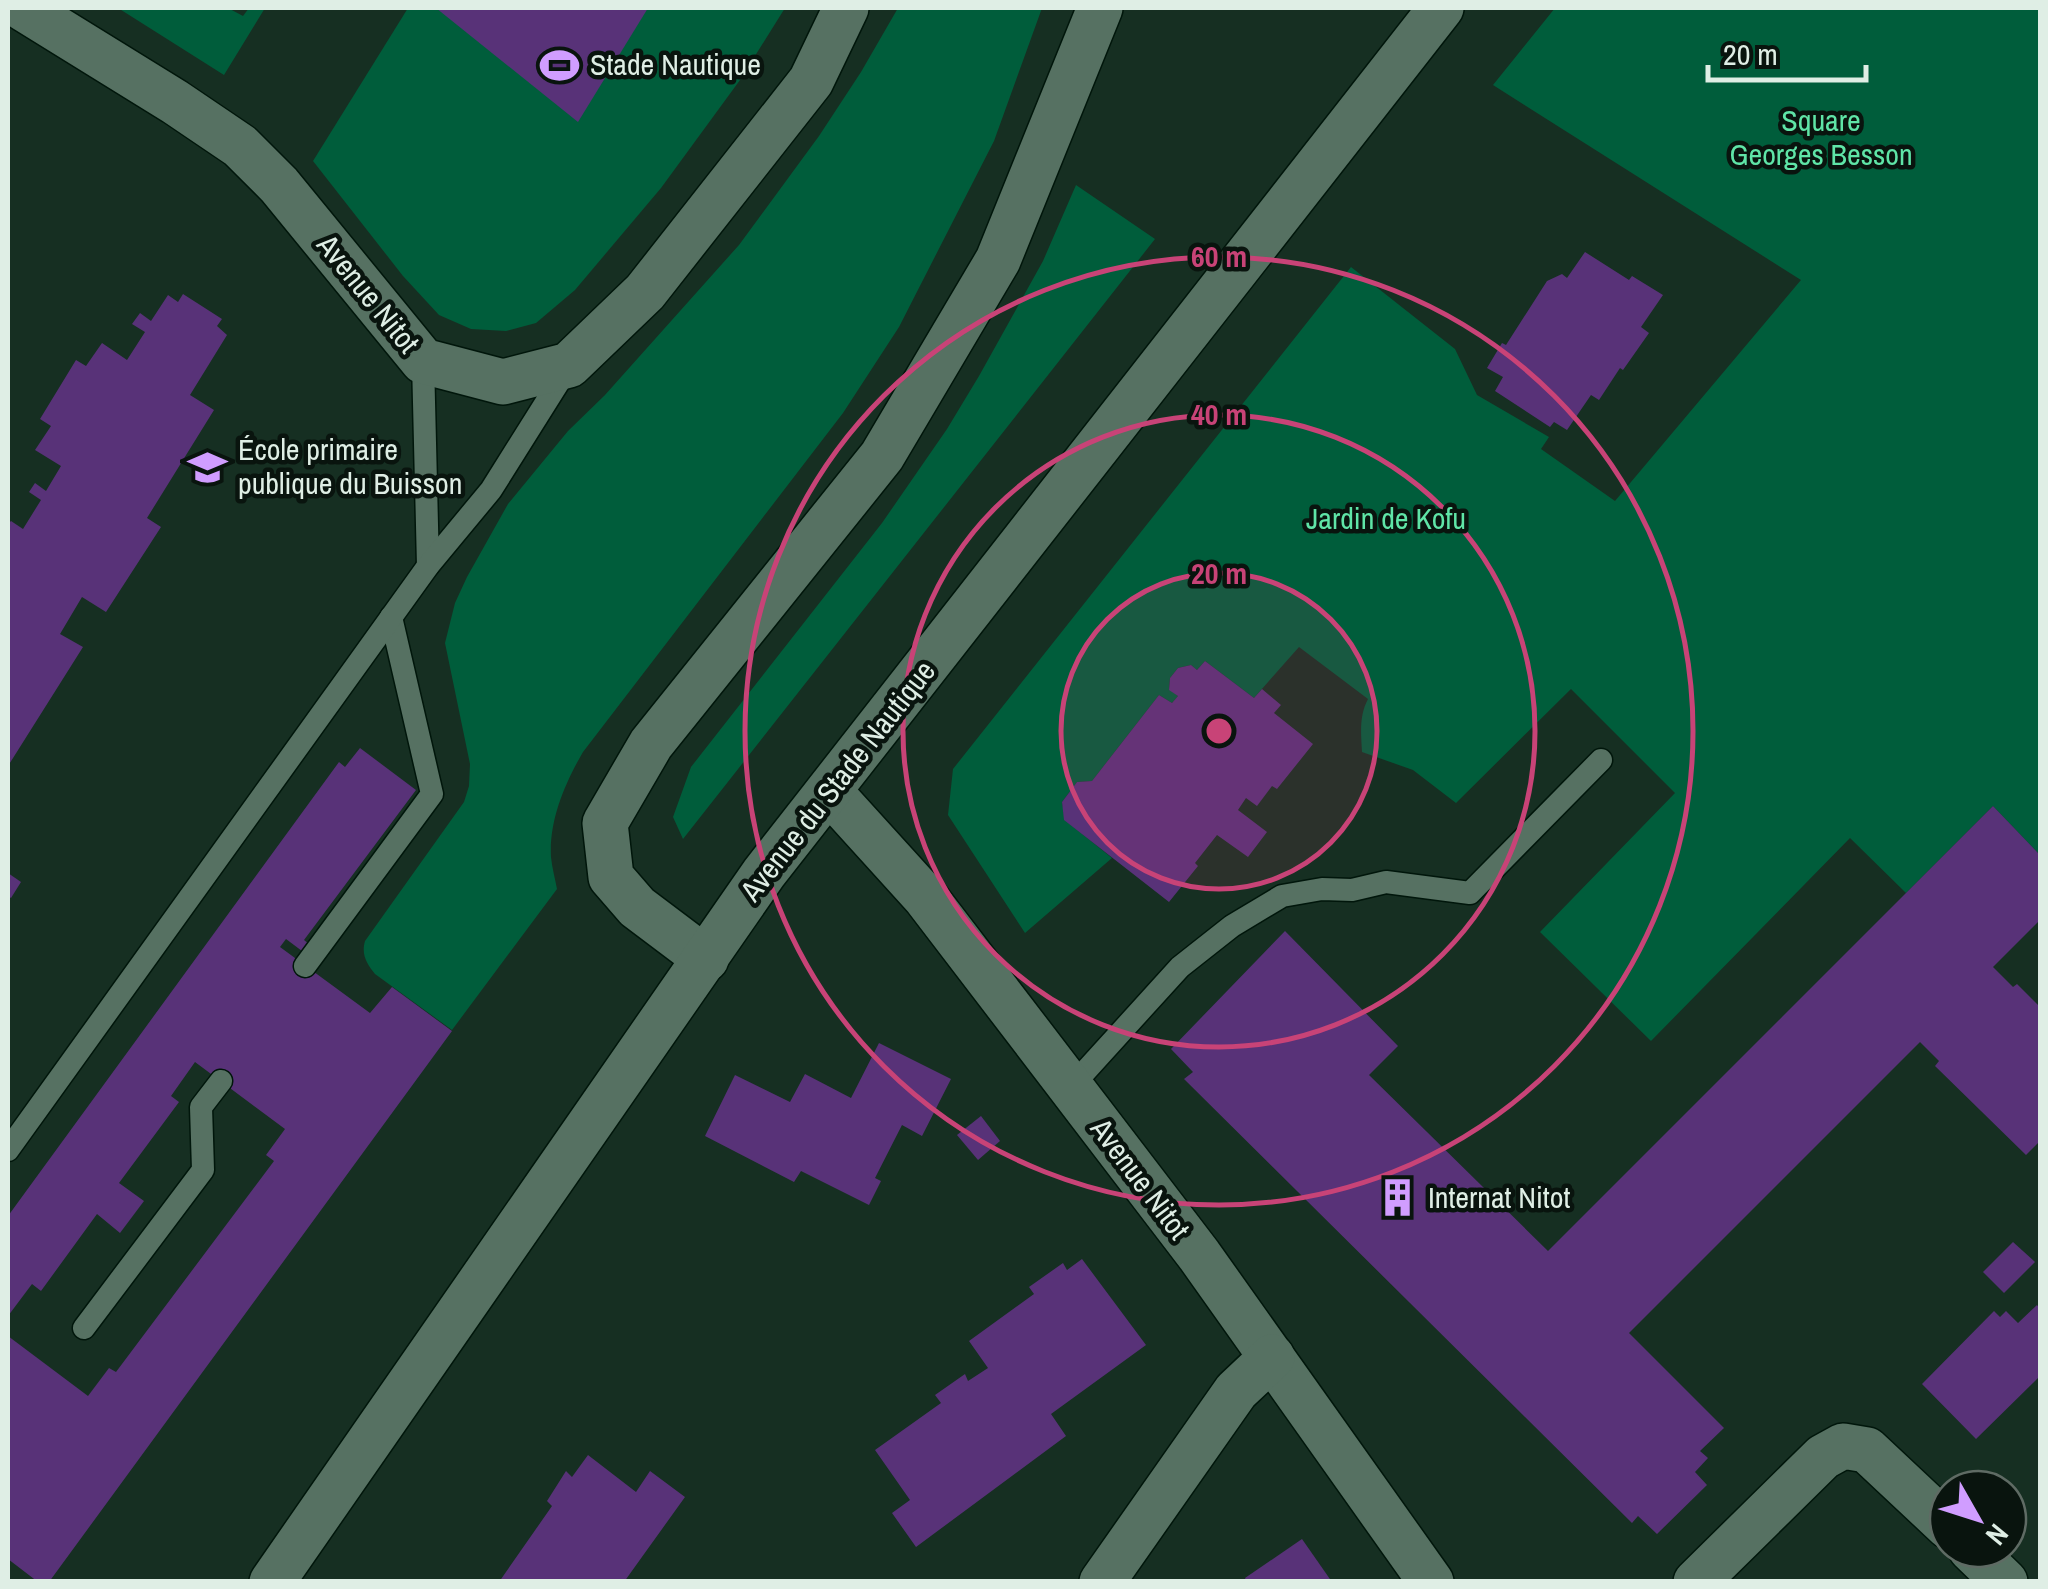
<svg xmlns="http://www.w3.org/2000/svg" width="2048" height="1589" font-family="'Archivo Narrow',sans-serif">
<rect width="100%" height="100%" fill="#162f22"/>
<g fill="#005d3b">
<path d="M 118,8 L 228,8 L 243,16 L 249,8 L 265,8 L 224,75 Z"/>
<path d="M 408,8 L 785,8 L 740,80 L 661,188 L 575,290 L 536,323 L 506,331 L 471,329 L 439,315 L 403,276 L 313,161 Z"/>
<path d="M 898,8 L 1042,8 L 994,141 L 899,327 L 843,413 L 583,752 C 565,783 549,820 551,857 C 552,868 555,878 557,889 L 452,1030 L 375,974 C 367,964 361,955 365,941 L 464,802 L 469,786 L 470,764 L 445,643 L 455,603 L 467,577 L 508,504 L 568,431 L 605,395 L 739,245 L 819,136 L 861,72 Z"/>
<path d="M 1555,8 L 2040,8 L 2040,855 L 1993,806 L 1906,893 L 1850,838 L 1651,1041 L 1540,932 L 1675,793 L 1571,689 L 1456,803 L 1413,770 L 1362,752 C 1361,733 1359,716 1368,699 L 1299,647 L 1254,698 L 1205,661 L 1197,670 L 1191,665 L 1178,668 L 1170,678 L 1169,689 L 1178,696 L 1172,703 L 1159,695 L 1092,781 L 1077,782 L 1062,802 L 1065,820 L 1112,858 L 1025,933 L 948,815 L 953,769 L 1351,267 L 1455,349 L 1477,395 L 1549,437 L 1541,449 L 1615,501 L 1801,280 L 1493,85 Z"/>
<path d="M 1076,185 L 1155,239 L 683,839 L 673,817 L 691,767 L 882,523 L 947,429 L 979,376 L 1043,261 Z"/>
</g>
<g fill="#583278">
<path d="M 436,8 L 648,8 L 578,122 Z"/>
<path d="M 1585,252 L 1629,280 L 1632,276 L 1663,295 L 1641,327 L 1649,333 L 1623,370 L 1620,368 L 1599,400 L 1591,395 L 1567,430 L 1554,422 L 1550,427 L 1495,391 L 1503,377 L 1487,368 L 1502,343 L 1506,345 L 1547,281 L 1562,274 L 1567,278 Z"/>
<path d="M 183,294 L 222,319 L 217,326 L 227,335 L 190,395 L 214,410 L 147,518 L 161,527 L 106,612 L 82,597 L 60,634 L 83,647 L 8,766 L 8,524 L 11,521 L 23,529 L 41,500 L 29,492 L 35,483 L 46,491 L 61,466 L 35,450 L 51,426 L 40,419 L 76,360 L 86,366 L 102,343 L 127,360 L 145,332 L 132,324 L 140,313 L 151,321 L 168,295 L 178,302 Z"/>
<path d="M 1205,661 L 1254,698 L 1262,689 L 1281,705 L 1274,713 L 1313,744 L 1277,789 L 1272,786 L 1257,806 L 1246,798 L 1238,810 L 1267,832 L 1248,857 L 1217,835 L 1195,863 L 1198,866 L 1169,902 L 1064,820 L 1062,802 L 1077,782 L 1092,781 L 1159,695 L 1172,703 L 1178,696 L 1169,690 L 1170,678 L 1178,668 L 1191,665 L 1197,670 Z"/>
<path d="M 360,748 L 416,790 L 304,940 L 309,944 L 302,951 L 286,939 L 280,947 L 370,1013 L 392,987 L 452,1031 L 49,1582 L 38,1582 L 8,1559 L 8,1336 L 88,1396 L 109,1368 L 116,1372 L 274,1161 L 266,1155 L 285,1129 L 195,1062 L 171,1096 L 179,1102 L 119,1183 L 144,1201 L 120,1233 L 97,1214 L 41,1291 L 32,1284 L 8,1316 L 8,1216 L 339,762 L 345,767 Z"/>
<path d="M 1993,806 L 2040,855 L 2040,920 L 1993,967 L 2013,987 L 2017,984 L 2040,1007 L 2040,1141 L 2026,1155 L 1935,1066 L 1939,1061 L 1920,1042 L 1629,1333 L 1724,1428 L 1700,1451 L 1708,1458 L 1695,1472 L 1707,1485 L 1657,1534 L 1638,1516 L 1632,1523 L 1184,1079 L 1193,1072 L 1171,1049 L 1285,931 L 1398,1046 L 1369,1075 L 1548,1251 Z"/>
<path d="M 8,873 L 21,882 L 11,898 L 8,896 Z"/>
<path d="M 879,1043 L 951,1079 L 922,1136 L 902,1125 L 875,1178 L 881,1181 L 869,1205 L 801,1171 L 794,1182 L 705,1136 L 735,1075 L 790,1102 L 805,1074 L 851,1098 Z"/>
<path d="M 981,1116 L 1000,1141 L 978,1160 L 957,1135 Z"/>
<path d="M 2013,1242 L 2035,1262 L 2004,1293 L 1983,1272 Z"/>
<path d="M 1082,1259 L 1146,1345 L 1051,1414 L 1066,1436 L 916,1547 L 892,1513 L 910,1500 L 875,1450 L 941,1403 L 935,1395 L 965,1374 L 968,1381 L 988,1368 L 969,1341 L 1034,1294 L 1029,1287 L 1063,1263 L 1067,1270 Z"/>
<path d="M 2037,1305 L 2040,1309 L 2040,1376 L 1976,1439 L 1922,1384 L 1994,1311 L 2000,1317 L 2006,1311 L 2018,1323 Z"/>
<path d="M 588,1455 L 636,1492 L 650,1471 L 685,1497 L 624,1582 L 499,1582 L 552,1506 L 547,1501 L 566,1471 L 572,1477 Z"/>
<path d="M 1302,1539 L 1332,1582 L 1247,1582 L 1245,1578 Z"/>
</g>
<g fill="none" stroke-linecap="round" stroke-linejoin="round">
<defs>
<g id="service">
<path d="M 423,361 L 428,566"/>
<path d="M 305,966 L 432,794 L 391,617"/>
<path d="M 1071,1087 L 1180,967 L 1232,926 L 1282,896 L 1322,889 L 1352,890 L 1386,882 L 1470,893 L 1601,760"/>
<path d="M 8,1150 L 428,566 L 491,490 L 567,369"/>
<path d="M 84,1328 L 203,1170 L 201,1107 L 221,1081"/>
</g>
<g id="minor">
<path d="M 23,8 L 175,102 L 240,146 L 279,185 L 423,361 L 503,382 L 569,365 L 645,292 L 811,81 L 846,8"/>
<path d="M 829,791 L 926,898 L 1199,1255 L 1431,1582"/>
<path d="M 706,959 L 637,907 L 611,877 L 605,823 L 651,744 L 882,456 L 998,260 L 1100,8"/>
<path d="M 1971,1549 L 2005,1582"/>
<path d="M 272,1582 L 764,873 L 1441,8"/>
<path d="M 1102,1582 L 1236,1391 L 1272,1357"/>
<path d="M 1696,1582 L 1823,1457 L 1843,1446 L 1867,1450 L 1948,1526"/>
</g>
</defs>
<use href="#service" stroke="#00160b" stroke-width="25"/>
<use href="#minor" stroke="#00160b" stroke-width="48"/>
<use href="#service" stroke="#567162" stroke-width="22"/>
<use href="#minor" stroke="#567162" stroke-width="45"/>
</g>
<circle cx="1219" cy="731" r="158" fill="#c84377" fill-opacity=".12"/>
<g fill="none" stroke="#c84377" stroke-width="5">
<circle cx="1219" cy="731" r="158"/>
<circle cx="1219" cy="731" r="316"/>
<circle cx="1219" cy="731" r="474"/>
</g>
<defs>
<symbol id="stadium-bare" viewBox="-9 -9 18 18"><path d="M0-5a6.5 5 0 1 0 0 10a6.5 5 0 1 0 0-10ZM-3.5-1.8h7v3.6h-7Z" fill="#d09dff" stroke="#09140e" stroke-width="2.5" paint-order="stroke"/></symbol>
<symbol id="school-bare" viewBox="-9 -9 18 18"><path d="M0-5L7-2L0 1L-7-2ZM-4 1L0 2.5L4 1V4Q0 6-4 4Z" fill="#d09dff" stroke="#09140e" stroke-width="2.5" paint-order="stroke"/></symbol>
<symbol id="building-bare" viewBox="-9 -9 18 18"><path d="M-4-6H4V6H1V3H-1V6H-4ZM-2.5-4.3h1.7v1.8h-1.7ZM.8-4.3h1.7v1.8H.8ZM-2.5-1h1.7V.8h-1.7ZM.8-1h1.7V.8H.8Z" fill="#d09dff" stroke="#09140e" stroke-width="2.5" paint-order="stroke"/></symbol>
</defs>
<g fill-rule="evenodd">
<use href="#stadium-bare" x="532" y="38" width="55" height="55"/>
<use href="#school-bare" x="180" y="440" width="55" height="55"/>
<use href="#building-bare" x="1370" y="1170" width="55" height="55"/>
</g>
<g text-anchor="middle" stroke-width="9" stroke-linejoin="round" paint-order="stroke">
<g font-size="30" fill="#dfeee5" stroke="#09140e" text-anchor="start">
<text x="590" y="75">Stade Nautique</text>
<text x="238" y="460">École primaire<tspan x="238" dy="34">publique du Buisson</tspan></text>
<text x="1428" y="1208">Internat Nitot</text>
</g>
<g font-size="30" fill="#5fe5a7" stroke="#09140e">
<text x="1821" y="131">Square<tspan x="1821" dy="34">Georges Besson</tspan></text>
<text x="1386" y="529">Jardin de Kofu</text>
</g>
<g font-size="30" fill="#dfeee5" stroke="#09140e">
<text transform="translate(368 294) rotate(51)" y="10">Avenue Nitot</text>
<text transform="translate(838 781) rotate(-52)" y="10">Avenue du Stade Nautique</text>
<text transform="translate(1140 1179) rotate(53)" y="10">Avenue Nitot</text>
</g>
</g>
<circle cx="1219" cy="731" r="15" fill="#c84377" stroke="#09140e" stroke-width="5"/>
<g font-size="30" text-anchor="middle" font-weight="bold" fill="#c84377" stroke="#09140e" stroke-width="9" stroke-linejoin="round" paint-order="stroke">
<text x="1219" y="267">60 m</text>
<text x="1219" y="425">40 m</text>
<text x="1219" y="584">20 m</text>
</g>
<rect width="2048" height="1589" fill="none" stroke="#dfeee5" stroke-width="20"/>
<g transform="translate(1978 1519) rotate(129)"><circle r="48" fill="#09140e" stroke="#5f6b64" stroke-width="2.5"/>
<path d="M0-8L18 38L0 25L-18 38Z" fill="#d09dff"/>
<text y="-15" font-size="28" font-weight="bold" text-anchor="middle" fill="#dfeee5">N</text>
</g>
<path d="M1708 65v15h158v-15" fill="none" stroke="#dfeee5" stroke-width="5"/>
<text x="1723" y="65" font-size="30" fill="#dfeee5" stroke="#09140e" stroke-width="8" paint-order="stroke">20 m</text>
</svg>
